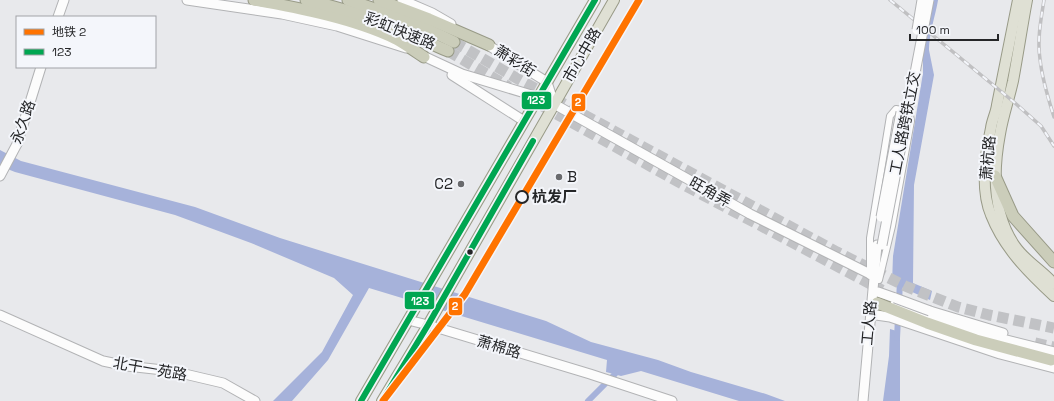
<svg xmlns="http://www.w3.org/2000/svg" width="1054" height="401" font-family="'Space Grotesk','Noto Sans SC',sans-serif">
<rect width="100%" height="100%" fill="#e8e9ec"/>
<g fill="#a6b2da">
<path d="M 923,45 L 928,45 L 934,75 L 914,185 L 913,283 L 932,291 L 930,300 L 892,283 L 893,256 L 923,73 Z"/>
<path d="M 0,150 L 21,161 L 195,207 L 280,238 L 546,321 L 591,342 L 658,360 L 691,372 L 766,394 L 785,401 L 739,401 L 641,371 L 621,376 L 606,372 L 607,360 L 369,288 L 328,360 L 292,401 L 273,401 L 322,352 L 353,295 L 334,278 L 251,243 L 175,215 L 15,172 L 0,166 Z"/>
<path d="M 890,329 L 900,332 L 900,401 L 883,401 L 889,356 Z"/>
</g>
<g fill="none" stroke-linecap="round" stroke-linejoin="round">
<g stroke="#a6b2da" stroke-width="6">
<path d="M 926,53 C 925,34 932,18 935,0"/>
<path d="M 899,303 L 900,280"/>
<path d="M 897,338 L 898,318"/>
<path d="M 588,401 L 615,374"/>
</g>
<g stroke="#c1c2c5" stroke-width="11" stroke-dasharray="11 5.5" stroke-linecap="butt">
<path d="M 454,42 L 518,79 L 837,252 L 905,286 L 958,307 L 989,315 L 1054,328"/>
<path d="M 448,51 L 509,87"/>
<path d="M 528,98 L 684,185 L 882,290"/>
<path d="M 1035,343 L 1054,347"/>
</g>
<defs>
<path id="street" d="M 870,276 L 870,238 L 890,116 L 896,109 L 902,110 L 910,115 L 911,121 L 892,226 L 879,280"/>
<g id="secondary">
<path d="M 187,0 L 282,14 L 337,26 L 406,48"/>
<path d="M 402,0 L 432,13 L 451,24"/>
<path d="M 58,17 L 64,0"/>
<path d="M 483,42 L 547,82 L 554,104"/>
<path d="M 419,54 L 462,74 L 538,97 L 554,104 L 750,214 L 870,274"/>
<path d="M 452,75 L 524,121"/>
<path d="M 0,176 L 17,144 L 41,67"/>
<path d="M 878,292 L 895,298"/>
<path d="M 895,304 L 967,330 L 1054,352"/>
<path d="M 930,311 L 1003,333"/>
<path d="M 0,315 L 103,361 L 127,366 L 172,371 L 223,383 L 255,401"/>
<path d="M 876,315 L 890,317 L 1000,354 L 1054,368"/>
<path d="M 408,320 L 428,325 L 590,374 L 672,401"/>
<path d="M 863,401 L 877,245"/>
</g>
<g id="primary">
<path d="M 1018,0 C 1011,35 1004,70 997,105 C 996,113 992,120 991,128 C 985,155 980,189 991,215 C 1004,248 1028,272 1054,296"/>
<path d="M 1027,0 C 1022,27 1018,54 1013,81 C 1009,99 1003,116 1000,134 C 993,171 992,213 1015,246 C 1025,261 1042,270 1054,284"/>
<path d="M 361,401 L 595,0"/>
<path d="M 382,401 L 428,325 L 614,0"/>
</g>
<g id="highway">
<path d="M 254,0 C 299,8 355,19 396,39 C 405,44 415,51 424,57"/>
<path d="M 306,0 C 337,7 367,16 397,28 C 414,35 431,44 448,51"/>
<path d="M 348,0 L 408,20 L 454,42"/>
<path d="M 379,0 L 429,19 L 489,45"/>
<path d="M 995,176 L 1013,216 L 1054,262"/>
<path d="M 877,303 L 927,323 L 976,340 L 1051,360"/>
</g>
</defs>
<use href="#street" stroke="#b2b3b5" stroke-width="8"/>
<use href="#secondary" stroke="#b2b3b5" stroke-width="11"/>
<use href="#primary" stroke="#989a87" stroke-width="12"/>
<use href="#highway" stroke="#989a87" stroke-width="13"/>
<use href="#street" stroke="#fcfcfc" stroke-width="6"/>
<use href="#secondary" stroke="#fcfcfc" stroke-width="9"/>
<use href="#primary" stroke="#dfe0d4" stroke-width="10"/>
<use href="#highway" stroke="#cbcdba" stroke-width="11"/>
<defs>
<g id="rail">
<path d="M 890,0 L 1015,103 L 1041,126 L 1054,146"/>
<path d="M 1044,0 C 1041,19 1037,40 1040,59 C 1042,79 1048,98 1054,117"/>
</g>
</defs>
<use href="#rail" stroke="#c0c0c2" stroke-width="3.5"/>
<use href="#rail" stroke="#f4f6fb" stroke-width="2" stroke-dasharray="6" stroke-linecap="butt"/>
<defs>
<g id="secondary-bridge">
<path d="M 917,30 L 922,0"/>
<path d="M 881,217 L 901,112"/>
<path d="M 882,245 L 929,0"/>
<path d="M 895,298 L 930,311"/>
</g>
</defs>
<use href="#secondary-bridge" stroke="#b2b3b5" stroke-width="11" stroke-linecap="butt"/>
<use href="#secondary-bridge" stroke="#fcfcfc" stroke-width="9"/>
<defs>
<g id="bus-1">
<path d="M 361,401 L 595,0"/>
<path d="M 382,401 L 428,325 L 533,141"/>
</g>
</defs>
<use href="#bus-1" stroke="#f4f6fb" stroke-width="9"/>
<use href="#bus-1" stroke="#00a651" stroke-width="6"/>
<defs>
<path id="metro-1" d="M 383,401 L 465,294 L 639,0"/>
</defs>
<use href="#metro-1" stroke="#f4f6fb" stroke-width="10"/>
<use href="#metro-1" stroke="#ff7300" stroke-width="7"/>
</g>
<g fill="#696a6d" stroke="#f4f6fb" stroke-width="1.5">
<circle cx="559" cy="177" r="4"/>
<circle cx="461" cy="184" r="4"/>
</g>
<circle fill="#f4f6fb" stroke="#252628" stroke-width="2" cx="522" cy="197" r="6"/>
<circle fill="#252628" stroke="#f4f6fb" stroke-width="1.5" cx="470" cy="252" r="3.5"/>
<g text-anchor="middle" stroke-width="4" stroke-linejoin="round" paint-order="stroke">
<g font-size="15" fill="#252628" stroke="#f4f6fb">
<text transform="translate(400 31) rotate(22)" y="5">彩虹快速路</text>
<text transform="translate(582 55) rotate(-60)" y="5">市心中路</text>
<text transform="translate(515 61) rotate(32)" y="5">萧彩街</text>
<text transform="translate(23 122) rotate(-71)" y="5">永久路</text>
<text transform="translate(905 123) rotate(-79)" y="5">工人路跨铁立交</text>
<text transform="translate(988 158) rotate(-85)" y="5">萧杭路</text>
<text transform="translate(710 192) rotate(29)" y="5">旺角弄</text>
<text transform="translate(869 323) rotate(-85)" y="5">工人路</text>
<text transform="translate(499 347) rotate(17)" y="5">萧棉路</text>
<text transform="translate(150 369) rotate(10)" y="5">北干一苑路</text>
</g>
<g font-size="15" fill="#252628" stroke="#f4f6fb" text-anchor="start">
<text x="567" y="182">B</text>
<text x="453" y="189" text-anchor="end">C2</text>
</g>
<g font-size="15" font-weight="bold" fill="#252628" stroke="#f4f6fb" text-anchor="start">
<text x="532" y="202">杭发厂</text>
</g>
</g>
<g stroke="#f4f6fb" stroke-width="1.5">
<rect x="521" y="91" width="31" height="19" rx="4" fill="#00a651"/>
<rect x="571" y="93" width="15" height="19" rx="4" fill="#ff7300"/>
<rect x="404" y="291" width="31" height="19" rx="4" fill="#00a651"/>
<rect x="448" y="297" width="15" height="19" rx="4" fill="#ff7300"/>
</g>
<g font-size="11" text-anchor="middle" font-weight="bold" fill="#fff">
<text x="536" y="104">123</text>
<text x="578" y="106">2</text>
<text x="420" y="305">123</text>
<text x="455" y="310">2</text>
</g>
<rect x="16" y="16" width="140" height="52" fill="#f4f6fb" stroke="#a1a3a7"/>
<rect x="24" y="29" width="20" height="6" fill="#ff7300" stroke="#a1a3a7"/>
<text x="52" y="36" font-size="12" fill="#252628">地铁 2</text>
<rect x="24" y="49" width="20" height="6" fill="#00a651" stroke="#a1a3a7"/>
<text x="52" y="56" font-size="12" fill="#252628">123</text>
<path d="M910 34v6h88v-6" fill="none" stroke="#252628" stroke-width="2"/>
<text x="916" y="34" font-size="12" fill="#252628" stroke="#f4f6fb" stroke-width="3" paint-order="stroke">100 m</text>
</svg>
